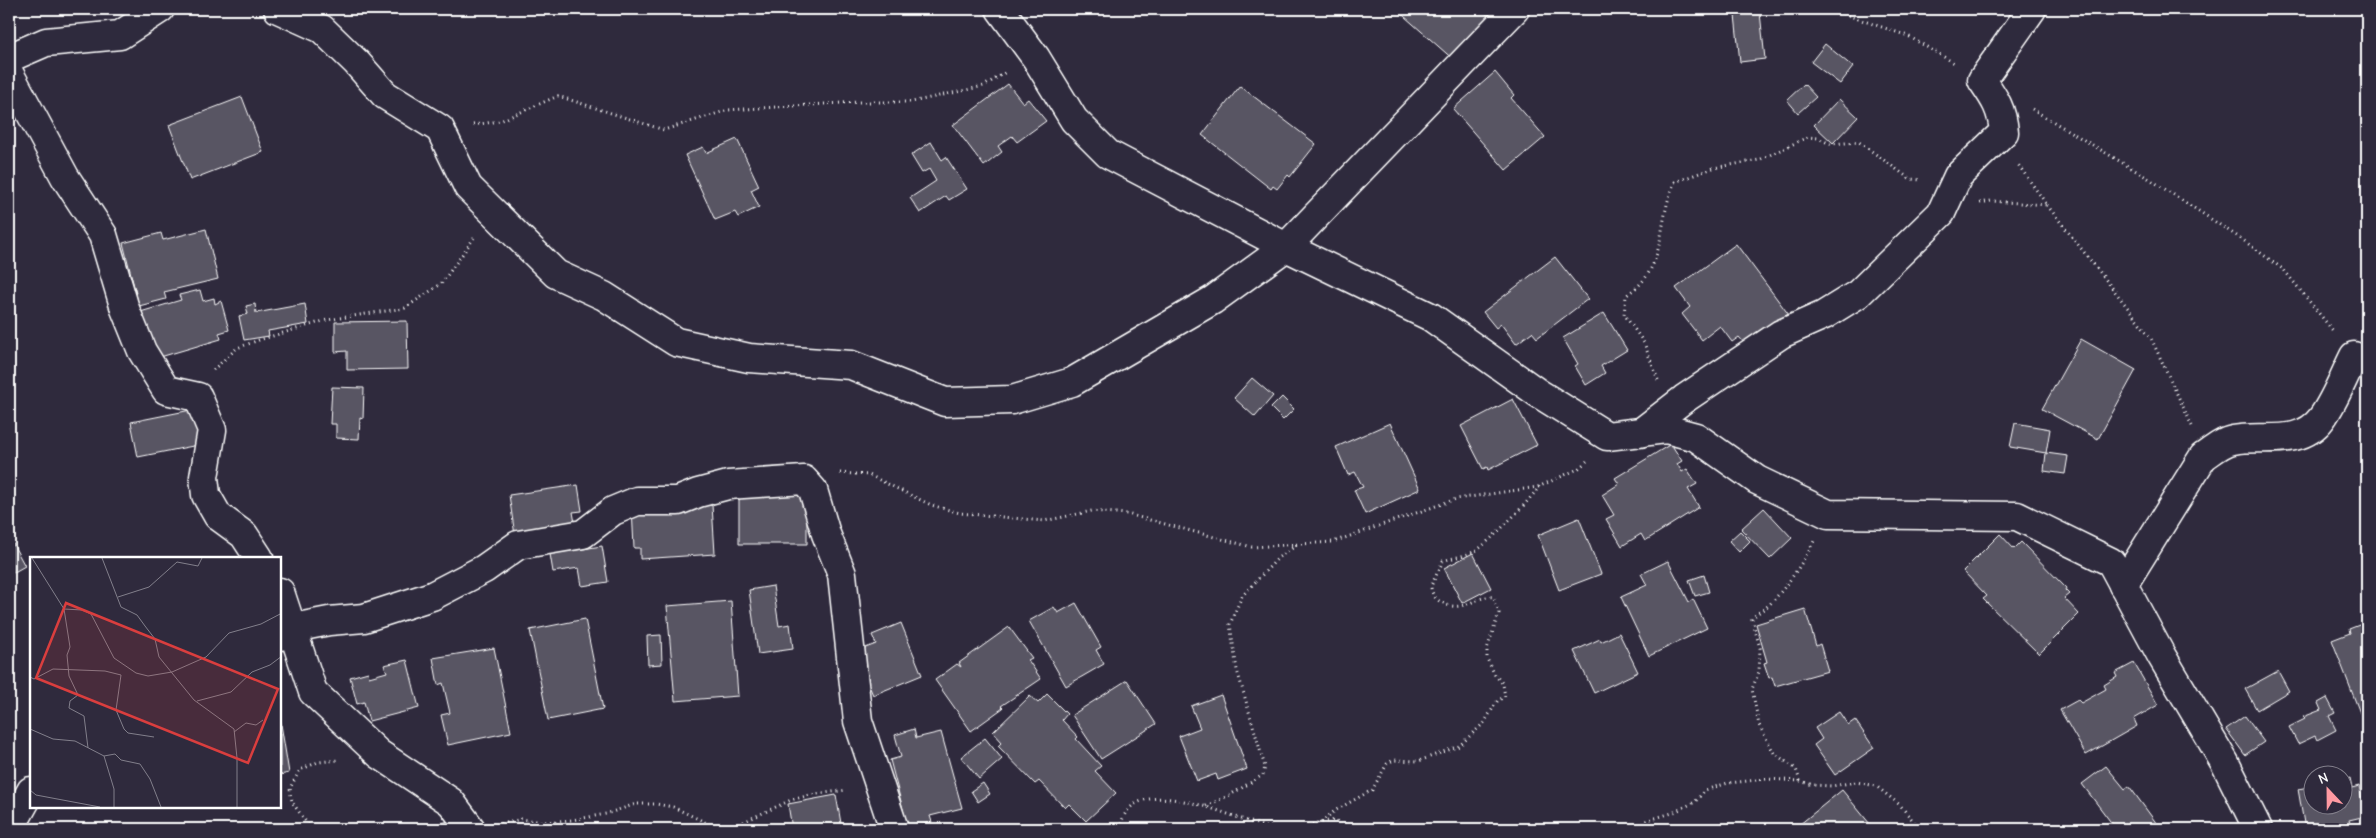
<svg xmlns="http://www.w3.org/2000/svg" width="2376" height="838" font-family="'Comic Neue',sans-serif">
<rect width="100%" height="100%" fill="#2f2a3d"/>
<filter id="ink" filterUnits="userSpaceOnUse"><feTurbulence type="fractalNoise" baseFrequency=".02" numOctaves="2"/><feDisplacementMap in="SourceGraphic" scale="10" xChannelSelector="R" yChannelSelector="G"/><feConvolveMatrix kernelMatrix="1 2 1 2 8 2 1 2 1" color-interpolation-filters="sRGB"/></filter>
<g filter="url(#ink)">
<g fill="#595564" stroke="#fff">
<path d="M 1396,9 L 1481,9 L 1493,20 L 1455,61 Z"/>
<path d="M 1760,13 L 1765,59 L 1740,62 L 1735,15 Z"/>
<path d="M 1825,44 L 1853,67 L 1840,84 L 1811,62 Z"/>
<path d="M 1495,72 L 1514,95 L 1511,98 L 1545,137 L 1506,170 L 1453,109 Z"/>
<path d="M 1008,84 L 1023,103 L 1028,99 L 1046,121 L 1017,142 L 1012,136 L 998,146 L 1002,152 L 984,166 L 953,125 Z"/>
<path d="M 1804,84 L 1816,97 L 1798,113 L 1787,100 Z"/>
<path d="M 1240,86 L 1316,144 L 1290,177 L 1288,175 L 1277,189 L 1273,186 L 1271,189 L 1202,135 Z"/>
<path d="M 242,97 L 263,152 L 190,180 L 169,125 Z"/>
<path d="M 1839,99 L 1858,117 L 1833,143 L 1814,125 Z"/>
<path d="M 737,139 L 759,186 L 751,190 L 759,207 L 738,217 L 735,212 L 715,220 L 685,155 L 703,147 L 706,153 Z"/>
<path d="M 931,142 L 942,160 L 946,157 L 967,189 L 949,200 L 946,196 L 920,213 L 910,198 L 936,181 L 929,169 L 922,173 L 911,155 Z"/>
<path d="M 206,229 L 218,279 L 164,292 L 166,299 L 139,306 L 123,243 L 161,233 L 163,240 Z"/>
<path d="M 1736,244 L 1789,315 L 1747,346 L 1739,337 L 1732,342 L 1720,326 L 1702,340 L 1682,314 L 1690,307 L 1676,288 Z"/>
<path d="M 1555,257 L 1588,299 L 1537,338 L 1532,332 L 1516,344 L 1501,324 L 1496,328 L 1483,312 Z"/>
<path d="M 200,290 L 203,301 L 214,298 L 215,304 L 221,301 L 229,330 L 219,333 L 221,339 L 150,360 L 137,313 L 181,300 L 179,295 Z"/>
<path d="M 255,304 L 256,313 L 305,304 L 308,324 L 268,331 L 269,336 L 244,340 L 239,316 L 248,314 L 246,306 Z"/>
<path d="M 1604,313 L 1627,350 L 1601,366 L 1605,373 L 1586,385 L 1575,366 L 1578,364 L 1563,338 Z"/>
<path d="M 407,321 L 408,369 L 347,370 L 347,351 L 335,352 L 335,322 Z"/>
<path d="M 2081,339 L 2136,370 L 2098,439 L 2042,409 Z"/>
<path d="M 1252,378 L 1273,396 L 1255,417 L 1234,398 Z"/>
<path d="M 332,387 L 364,388 L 363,419 L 360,418 L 359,439 L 336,438 L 336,424 L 330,424 Z"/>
<path d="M 1282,397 L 1294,409 L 1283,420 L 1271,408 Z"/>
<path d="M 1513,399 L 1537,445 L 1488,470 L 1487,467 L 1483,469 L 1461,426 Z"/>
<path d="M 196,409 L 203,444 L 138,457 L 131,422 Z"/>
<path d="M 1390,423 L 1420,489 L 1365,514 L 1354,490 L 1363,487 L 1355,472 L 1348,475 L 1336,447 Z"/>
<path d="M 2015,423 L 2050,429 L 2046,453 L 2010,447 Z"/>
<path d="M 1671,444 L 1682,461 L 1677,464 L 1682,472 L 1687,469 L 1697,484 L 1688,489 L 1699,507 L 1645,541 L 1641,534 L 1622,546 L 1606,519 L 1614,515 L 1602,495 L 1619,484 L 1615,478 Z"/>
<path d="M 2046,453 L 2068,456 L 2065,474 L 2044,471 Z"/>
<path d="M 578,485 L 582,511 L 573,512 L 577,534 L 516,542 L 509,495 Z"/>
<path d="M 807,486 L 807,544 L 739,544 L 739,487 Z"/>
<path d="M 712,505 L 715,554 L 640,559 L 640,548 L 634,548 L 632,508 Z"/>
<path d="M 1764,508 L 1792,538 L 1770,559 L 1741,529 Z"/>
<path d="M 1579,518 L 1601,574 L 1559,590 L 1538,535 Z"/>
<path d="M 1740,531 L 1750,541 L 1739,552 L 1729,541 Z"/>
<path d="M 2000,534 L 2014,549 L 2021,542 L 2066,588 L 2065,590 L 2069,594 L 2064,598 L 2079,614 L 2039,654 L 1983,599 L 1987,596 L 1963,571 Z"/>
<path d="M 9,537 L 25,566 L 9,575 Z"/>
<path d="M 602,546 L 608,582 L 582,586 L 579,568 L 553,572 L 550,554 Z"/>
<path d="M 1473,553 L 1491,588 L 1462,603 L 1444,568 Z"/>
<path d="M 1668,561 L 1689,602 L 1693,599 L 1707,628 L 1649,656 L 1621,597 L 1647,585 L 1641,574 Z"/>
<path d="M 1704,575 L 1709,592 L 1695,596 L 1689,580 Z"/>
<path d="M 773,586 L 779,626 L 790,624 L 793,649 L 758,654 L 749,590 Z"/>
<path d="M 731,601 L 738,696 L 675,701 L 667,606 Z"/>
<path d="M 1076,603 L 1101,647 L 1096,650 L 1104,664 L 1066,686 L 1029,621 L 1054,607 L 1058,613 Z"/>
<path d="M 1805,609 L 1816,646 L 1820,644 L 1828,671 L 1775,686 L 1772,677 L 1769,678 L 1764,663 L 1767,662 L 1756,624 Z"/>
<path d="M 585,619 L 603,709 L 548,720 L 530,630 Z"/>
<path d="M 2367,622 L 2367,725 L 2365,726 L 2332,640 L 2350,633 L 2349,629 Z"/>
<path d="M 901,623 L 922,675 L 873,695 L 855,652 L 876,644 L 872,635 Z"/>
<path d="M 1009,627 L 1032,658 L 1028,660 L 1041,679 L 1001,706 L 1003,708 L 971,731 L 935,680 L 957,664 L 961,667 L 959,663 Z"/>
<path d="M 1619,633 L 1638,672 L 1594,693 L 1574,651 L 1600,639 L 1601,642 Z"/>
<path d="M 661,635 L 662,664 L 648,665 L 647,636 Z"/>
<path d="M 494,648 L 511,732 L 448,745 L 441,715 L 450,713 L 443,683 L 438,685 L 433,658 Z"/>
<path d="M 407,660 L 419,708 L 369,721 L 364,702 L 357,704 L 350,677 L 368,672 L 369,677 L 387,672 L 384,665 Z"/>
<path d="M 2134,663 L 2158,705 L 2134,719 L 2137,726 L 2086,755 L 2060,710 L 2078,700 L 2081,703 L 2106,689 L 2104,685 L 2117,677 L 2115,673 Z"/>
<path d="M 2278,671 L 2289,691 L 2257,710 L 2245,689 Z"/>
<path d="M 1127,680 L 1156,724 L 1101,759 L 1072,715 Z"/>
<path d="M 1047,694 L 1067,714 L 1062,720 L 1078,737 L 1076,739 L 1101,766 L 1095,771 L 1116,793 L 1086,821 L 1069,804 L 1065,808 L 1039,781 L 1035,784 L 998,746 L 1002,742 L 993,732 L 1030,696 L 1038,703 Z"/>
<path d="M 1221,695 L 1247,769 L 1218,780 L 1216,774 L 1197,781 L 1179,736 L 1200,728 L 1191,706 Z"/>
<path d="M 2327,698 L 2335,713 L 2329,716 L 2336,730 L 2317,740 L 2315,736 L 2298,744 L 2289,727 L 2305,719 L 2303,717 L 2321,710 L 2318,703 Z"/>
<path d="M 1839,712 L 1848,725 L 1855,720 L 1874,748 L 1835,775 L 1814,745 L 1822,739 L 1815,728 Z"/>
<path d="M 2245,716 L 2264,742 L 2245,755 L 2226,729 Z"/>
<path d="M 280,718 L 289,773 L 280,775 Z"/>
<path d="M 914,729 L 916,738 L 941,732 L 962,808 L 930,816 L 932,822 L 908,828 L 890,760 L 901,757 L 895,735 Z"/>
<path d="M 985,738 L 1002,759 L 979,779 L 961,757 Z"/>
<path d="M 2106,766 L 2125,789 L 2129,786 L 2157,824 L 2151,829 L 2116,829 L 2082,784 Z"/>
<path d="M 2350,778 L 2352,788 L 2359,786 L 2366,816 L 2349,820 L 2351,827 L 2354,826 L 2355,829 L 2305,829 L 2298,789 L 2314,786 L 2314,806 L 2344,806 L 2344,780 Z"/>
<path d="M 983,783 L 990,794 L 978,802 L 971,791 Z"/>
<path d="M 1842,790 L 1870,824 L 1864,829 L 1794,829 Z"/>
<path d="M 836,795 L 842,829 L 792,829 L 788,804 Z"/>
<path d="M 451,820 L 454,829 L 426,829 Z"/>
</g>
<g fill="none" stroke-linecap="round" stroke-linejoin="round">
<defs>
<g id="minor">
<path d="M 278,9 L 322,29 L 357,63 L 385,95 L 440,129 L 468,187 L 556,274 L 604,296 L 676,342 L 749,358 L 851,365 L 945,402 L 1012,400 L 1072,382 L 1213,300 L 1286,247 L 1515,9"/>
<path d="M 1000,9 L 1036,58 L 1074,120 L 1108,154 L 1286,247 L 1431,317 L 1538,393 L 1607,436 L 1666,429 L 1696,437 L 1757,480 L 1828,514 L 2017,516 L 2111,562 L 2161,655 L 2225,763 L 2258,829"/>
<path d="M 9,58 L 46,42 L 120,35 L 160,9"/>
<path d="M 9,73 L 65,177 L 103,235 L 125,309 L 142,351 L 166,390 L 198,397 L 212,430 L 204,477 L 206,495 L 218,516 L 244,535 L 259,558"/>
<path d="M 1640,433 L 1684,399 L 1781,334 L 1824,315 L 1858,294 L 1941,213 L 1958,176 L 2004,132 C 2002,109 1995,99 1982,80 L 2032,9"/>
<path d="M 2123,585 L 2203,457 C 2212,451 2222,442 2233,440 C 2262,434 2300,448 2322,418 C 2335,400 2344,376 2354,356"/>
<path d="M 280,592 L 313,692 L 379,754 L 451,802 L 471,829"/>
<path d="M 280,636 L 293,628 L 329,621 L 364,618 L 432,596 L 484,569 L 518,545 L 583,534 L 613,511 L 637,501 L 678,501 L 698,493 L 728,485 L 804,480 L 813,490 L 826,534 L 842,574 L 858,721 L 894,829"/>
<path d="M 10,829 L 31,791"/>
</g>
</defs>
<use href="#minor" stroke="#fff" stroke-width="31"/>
<g stroke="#fff" stroke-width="3" stroke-dasharray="1 4" stroke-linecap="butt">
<path d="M 1829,9 L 1908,36 L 1956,64"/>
<path d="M 2032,109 L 2148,178 L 2243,240 L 2284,270 L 2334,332"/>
<path d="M 473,125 L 500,121 L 558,96 L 664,130 L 728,110 L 858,102 L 912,102 L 984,86 L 1006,72"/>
<path d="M 1980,203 L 1991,201 L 2047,205 L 2017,163"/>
<path d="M 2047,205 L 2150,336 L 2192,426"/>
<path d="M 213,370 L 237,348 L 259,340 L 327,320 L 405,308 L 441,284 L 474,238"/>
<path d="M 1658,380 L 1644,343 L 1624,314 L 1626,296 C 1631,291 1637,288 1641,283 C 1666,256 1659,213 1675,182 L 1713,168 L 1759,160 L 1808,137 L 1818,138 L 1830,144 L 1859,142 L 1910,179 L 1922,180"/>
<path d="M 840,473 L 869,475 L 931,505 L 960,513 L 1044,521 L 1092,511 L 1127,514 L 1252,547 L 1333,542 L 1456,499 L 1538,487 L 1578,469 L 1587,461"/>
<path d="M 1800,781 L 1796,769 L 1774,753 L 1759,725 L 1752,689 L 1759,672 L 1760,648 L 1752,619 C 1757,612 1764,610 1770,604 C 1788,585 1802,564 1814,541"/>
<path d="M 1206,806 L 1230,795 L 1263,775 L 1265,767 L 1237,670 L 1230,624 L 1242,596 L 1279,557 L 1297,545"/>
<path d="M 1321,822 L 1336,810 L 1372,790 L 1387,764 L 1393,760 L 1419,761 L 1459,746 L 1484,723 L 1498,700 L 1505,697 L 1503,684 L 1495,675 L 1487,659 L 1487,649 L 1499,613 L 1494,597 C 1482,595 1472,604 1460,606 C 1447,608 1431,600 1431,586 L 1443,561 C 1454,557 1467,556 1477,550 C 1486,545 1535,496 1539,486"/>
<path d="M 501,824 L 521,819 L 544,822 L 572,820 L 606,814 L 636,804 L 656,804 L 673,807 L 711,825 L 739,824 L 791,800 L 810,795 L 847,790"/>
<path d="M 311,829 L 292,802 L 290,788 L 300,770 L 318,762 L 338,760"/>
<path d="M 1120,829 C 1129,771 1216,811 1248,821 C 1258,825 1268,827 1278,829"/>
<path d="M 1298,829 L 1321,822 L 1336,820 L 1342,829"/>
<path d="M 1633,829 L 1645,821 L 1672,813 L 1695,802 L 1705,790 L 1728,783 L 1767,779 L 1800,781 L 1813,785 L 1832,786 L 1856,782 L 1876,786 L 1900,805 L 1920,829"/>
</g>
<use href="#minor" stroke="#2f2a3d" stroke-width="28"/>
</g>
</g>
<g transform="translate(30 557)">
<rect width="251" height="251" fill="#2f2a3d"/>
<path fill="none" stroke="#827f8b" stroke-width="1" d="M 2,1 L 34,52 L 40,90 L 37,98 L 39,119 L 48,138 L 40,144 L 39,151 L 54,159 L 58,191M 72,1 L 91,50 L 107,58 L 115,69 L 125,82 L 129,100 L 164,143 L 204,172 L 207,201 L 207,250M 88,40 L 119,30 L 147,5 L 168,9 L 172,1M 34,52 L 52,53 L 61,57 L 84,101 L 106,116 L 118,119 L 142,115 L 176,100 L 199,76 L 231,67 L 252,56M 0,120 L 4,122 L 23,112 L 75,114 L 91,118 L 86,153 L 94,172 L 98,176 L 124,180M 167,144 L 201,135 L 222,115 L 240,108 L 252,99M 0,172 L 23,182 L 45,184 L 74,199 L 85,197 L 91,203 L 110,207 L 120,222 L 131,250M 204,175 L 216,166 L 226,168 L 233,163M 74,199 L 84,232 L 84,250M 0,233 L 6,238 L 70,250"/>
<path fill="#da3e3e" fill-opacity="0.15" stroke="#da3e3e" stroke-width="2.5" d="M 36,46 L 248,132 L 218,206 L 6,121 Z"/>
<rect width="251" height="251" fill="none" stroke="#fff" stroke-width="2.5"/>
</g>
<rect width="2376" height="838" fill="none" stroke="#2f2a3d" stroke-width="30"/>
<rect x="15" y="15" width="2346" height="808" fill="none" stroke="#fff" stroke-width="2" filter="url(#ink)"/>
<g transform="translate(2328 790) rotate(338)"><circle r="24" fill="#2f2a3d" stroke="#827f8b"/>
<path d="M0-4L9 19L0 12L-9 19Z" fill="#ff9aa2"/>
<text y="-8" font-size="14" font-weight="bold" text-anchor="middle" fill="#ffffff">N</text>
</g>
</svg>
